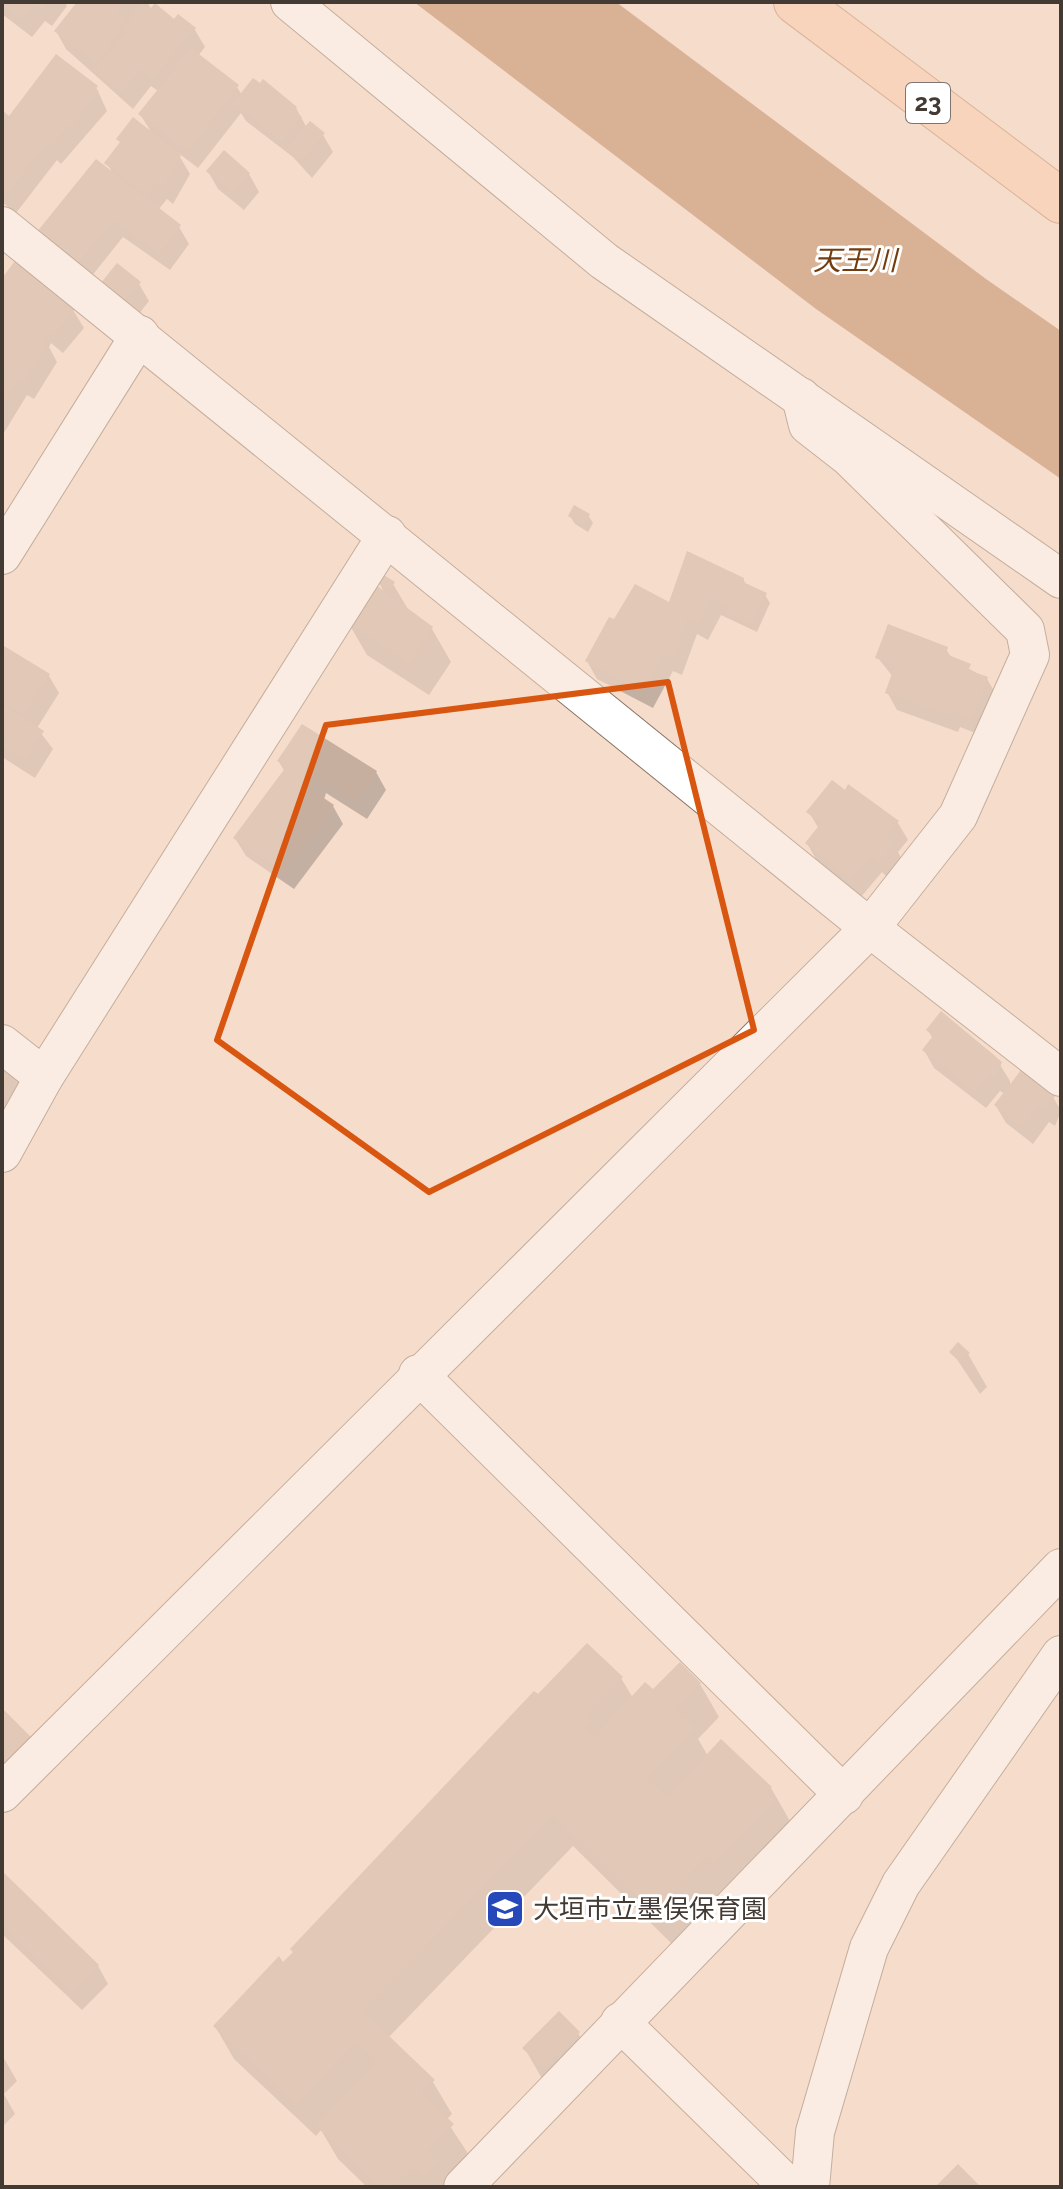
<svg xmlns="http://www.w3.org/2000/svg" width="1063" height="2189" font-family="Raleway,'Noto Sans JP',sans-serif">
<rect width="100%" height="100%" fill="#f6dccb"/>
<path fill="#b67f58" d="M 414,2 L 616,2 L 986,279 L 1061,331 L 1061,479 L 816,309 Z"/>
<g fill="#0003">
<path d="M 2,2 L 65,2 L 67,6 L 52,26 L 45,21 L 32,37 L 2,14 Z"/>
<path d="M 79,2 L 147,2 L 152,10 L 195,30 L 205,47 L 198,56 L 237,87 L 242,95 L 296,108 L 307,128 L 323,135 L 333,152 L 312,178 L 293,157 L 246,121 L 241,113 L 198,168 L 177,152 L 190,174 L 173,204 L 167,199 L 158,210 L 179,227 L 189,244 L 170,270 L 123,237 L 87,282 L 48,250 L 114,176 L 107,163 L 153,135 L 140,114 L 158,91 L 151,86 L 133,109 L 66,49 L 56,31 Z"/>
<path d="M 96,87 L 107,111 L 61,164 L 57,160 L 16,213 L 2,202 L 2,119 Z"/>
<path d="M 224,153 L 249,174 L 259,192 L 244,210 L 218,189 L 208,171 Z"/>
<path d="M 2,281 L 73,310 L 84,328 L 63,353 L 51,343 L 49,347 L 57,362 L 34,399 L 27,395 L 2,436 Z"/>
<path d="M 139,284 L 149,301 L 135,319 L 113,301 Z"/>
<path d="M 588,515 L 593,523 L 588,532 L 575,524 L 570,516 Z"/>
<path d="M 743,579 L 747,586 L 765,595 L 770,603 L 757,632 L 721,615 L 708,640 L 697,634 L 682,675 L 673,671 L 653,708 L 597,679 L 587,661 L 615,622 Z"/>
<path d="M 379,582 L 393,584 L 412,616 L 432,629 L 451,662 L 429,695 L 367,655 L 348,622 L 384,592 Z"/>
<path d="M 5,649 L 49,676 L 59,693 L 37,728 L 53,749 L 35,778 L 2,757 Z"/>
<path d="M 946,649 L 952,659 L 987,679 L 997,696 L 983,736 L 960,727 L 958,732 L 897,710 L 887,692 L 893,677 L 878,658 Z"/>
<path d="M 279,762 L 376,772 L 386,790 L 367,819 L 326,793 L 324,800 L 333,806 L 343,824 L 294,889 L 246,856 L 235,838 L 285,772 Z"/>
<path d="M 849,786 L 898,823 L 908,840 L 898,852 L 903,862 L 889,879 L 882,872 L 861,897 L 817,861 L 807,843 L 819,829 L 809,812 L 845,793 Z"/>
<path d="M 941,1013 L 994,1055 L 1010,1081 L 1010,1088 L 1053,1097 L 1061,1111 L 1055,1126 L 1049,1122 L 1033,1144 L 1006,1123 L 996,1106 L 1005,1094 L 1000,1091 L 986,1108 L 934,1068 L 924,1050 L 933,1039 L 928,1030 Z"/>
<path d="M 2,1061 L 13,1070 L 24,1087 L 2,1115 Z"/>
<path d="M 952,1352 L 968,1354 L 987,1387 L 980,1394 Z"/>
<path d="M 621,1678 L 633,1698 L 700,1684 L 719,1717 L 698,1739 L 708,1756 L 721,1742 L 771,1788 L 790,1821 L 673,1945 L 573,1846 L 388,2038 L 433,2082 L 452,2114 L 446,2120 L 471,2158 L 452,2187 L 367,2187 L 338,2159 L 321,2130 L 316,2136 L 234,2059 L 215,2026 L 283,1965 L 538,1697 Z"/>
<path d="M 2,1873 L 98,1966 L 108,1984 L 82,2010 L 2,1934 Z"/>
<path d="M 578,2033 L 597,2066 L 544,2082 L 525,2049 Z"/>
<path d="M 2,2055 L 17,2081 L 4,2094 L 15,2114 L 2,2127 Z"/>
</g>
<g fill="#c7af9f">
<path d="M 2,2 L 48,2 L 42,10 L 35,5 L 22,21 Z"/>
<path d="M 77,2 L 125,2 L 117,12 L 127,20 L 118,30 L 121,32 L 96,64 L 54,31 Z"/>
<path d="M 142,2 L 151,8 L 155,3 L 174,19 L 178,14 L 196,28 L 153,79 L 141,69 L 122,93 L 94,71 L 125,31 L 122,28 Z"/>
<path d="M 191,48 L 239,85 L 188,152 L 138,114 Z"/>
<path d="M 56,54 L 98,86 L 95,89 L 99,92 L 71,128 L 68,126 L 51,148 L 46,144 L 5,197 L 2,194 L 2,115 L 4,112 L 9,116 Z"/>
<path d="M 253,78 L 260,83 L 263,79 L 297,107 L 294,111 L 302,117 L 281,142 L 233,103 Z"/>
<path d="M 133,117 L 181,155 L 163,188 L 157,183 L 146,196 L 104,163 L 120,142 L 116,139 Z"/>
<path d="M 310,121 L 325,133 L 302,161 L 286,149 Z"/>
<path d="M 224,150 L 250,173 L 233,194 L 206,171 Z"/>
<path d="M 96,159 L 181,225 L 160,254 L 113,221 L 76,266 L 36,233 Z"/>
<path d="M 15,261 L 75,309 L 53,337 L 48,333 L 43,341 L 48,343 L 24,383 L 17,379 L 2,403 L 2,278 Z"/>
<path d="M 117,263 L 141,282 L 124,302 L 100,284 Z"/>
<path d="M 574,505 L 590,514 L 583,525 L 568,516 Z"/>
<path d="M 687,551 L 744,578 L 743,582 L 767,593 L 752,625 L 726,613 L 728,607 L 711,599 L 698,623 L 687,618 L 680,636 L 683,638 L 672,659 L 663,654 L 643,692 L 585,661 L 609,617 L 614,619 L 635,584 L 669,602 Z"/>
<path d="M 382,574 L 395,582 L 389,591 L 376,582 Z"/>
<path d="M 372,582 L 433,627 L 410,664 L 346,622 Z"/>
<path d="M 888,624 L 948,647 L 946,654 L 971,664 L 968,670 L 988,677 L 973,719 L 950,711 L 948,716 L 885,693 L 895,665 L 875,658 Z"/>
<path d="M 4,646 L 50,674 L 24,715 L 2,702 Z"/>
<path d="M 2,704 L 44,731 L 25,761 L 2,747 Z"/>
<path d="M 302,724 L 377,771 L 357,803 L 317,777 L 312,790 L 334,805 L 284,873 L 233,838 L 286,767 L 277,761 Z"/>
<path d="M 832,780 L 845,790 L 848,784 L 899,821 L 887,836 L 895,843 L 879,863 L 871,856 L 851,881 L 805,843 L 821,823 L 806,812 Z"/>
<path d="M 941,1011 L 1002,1062 L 995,1078 L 990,1075 L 976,1092 L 922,1050 L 933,1036 L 926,1030 Z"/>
<path d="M 2,1058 L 15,1068 L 2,1085 Z"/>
<path d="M 1021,1070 L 1055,1096 L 1044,1110 L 1039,1106 L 1022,1128 L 994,1105 Z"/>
<path d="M 958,1342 L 970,1353 L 960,1362 L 949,1352 Z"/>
<path d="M 587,1643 L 623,1677 L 586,1715 L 591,1721 L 583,1729 L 593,1738 L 645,1682 L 653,1689 L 680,1662 L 701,1683 L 675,1710 L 694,1728 L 647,1778 L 667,1797 L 721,1739 L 772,1787 L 766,1793 L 774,1801 L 714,1864 L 707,1856 L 653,1913 L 553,1815 L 363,2011 L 435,2080 L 421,2093 L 454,2124 L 428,2151 L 439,2162 L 424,2178 L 413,2168 L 394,2187 L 380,2187 L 316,2126 L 377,2063 L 356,2041 L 296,2105 L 213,2026 L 279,1956 L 283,1962 L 293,1952 L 290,1949 L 534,1691 L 538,1694 Z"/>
<path d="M 2,1708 L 32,1738 L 2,1768 Z"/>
<path d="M 2,1871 L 99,1965 L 72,1994 L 2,1926 Z"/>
<path d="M 559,2011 L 580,2032 L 544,2069 L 522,2048 Z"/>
<path d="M 958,2164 L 981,2187 L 935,2187 Z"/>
</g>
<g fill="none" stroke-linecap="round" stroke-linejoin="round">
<defs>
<g id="street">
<path d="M 290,2 L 604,261 L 1061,579"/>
<path d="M 2,226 L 870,928 L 1061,1077"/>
<path d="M 2,555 L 140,335"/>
<path d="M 2,1044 L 44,1077"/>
<path d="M 2,1153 L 44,1077 L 387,535"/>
<path d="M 418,1374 L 844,1795"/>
<path d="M 2,1793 L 870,928 L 958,816 L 1030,655 L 1025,630 L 849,457 L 808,425 L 801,397"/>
<path d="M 620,2022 L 789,2187"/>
<path d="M 463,2187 L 1061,1568"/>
<path d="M 810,2187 L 815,2132 L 869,1948 L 901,1884 L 1061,1655"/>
</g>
<path id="primary" d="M 796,2 L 1061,201"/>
</defs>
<use href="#street" stroke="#8b7566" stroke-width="40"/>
<use href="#primary" stroke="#b8825c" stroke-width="46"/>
<use href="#street" stroke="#fff" stroke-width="38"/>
<use href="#primary" stroke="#facbaa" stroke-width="44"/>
</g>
<path d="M0 0H1063V2189H0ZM 668,682 L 754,1030 L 429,1192 L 217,1040 L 326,725 Z" fill="#f6dccb" fill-opacity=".55" fill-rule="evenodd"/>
<path fill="none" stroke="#d85610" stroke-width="6" stroke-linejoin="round" d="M 668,682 L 754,1030 L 429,1192 L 217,1040 L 326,725 Z"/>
<defs>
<symbol id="school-square" viewBox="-11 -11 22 22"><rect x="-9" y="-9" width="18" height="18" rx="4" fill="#2748b8" stroke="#fff"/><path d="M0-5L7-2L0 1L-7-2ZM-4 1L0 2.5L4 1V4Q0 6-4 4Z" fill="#fff"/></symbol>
</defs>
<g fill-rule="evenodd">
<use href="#school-square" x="483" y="1887" width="44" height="44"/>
</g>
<g text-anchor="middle" stroke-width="6" stroke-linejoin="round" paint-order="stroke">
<rect fill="#fff" stroke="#7c7571" stroke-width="2" x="906" y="83" width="44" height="40" rx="6"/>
<g font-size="24" font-weight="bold" fill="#443a34">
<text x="928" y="111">23</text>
</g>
<g font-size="26" fill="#443a34" stroke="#fff" text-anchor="start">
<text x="533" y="1918">大垣市立墨俣保育園</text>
</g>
<g font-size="28" font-style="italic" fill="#723d0e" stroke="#fff">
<text x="855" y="270">天王川</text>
</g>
</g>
<rect width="1063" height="2189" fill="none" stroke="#443a34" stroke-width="8"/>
</svg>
